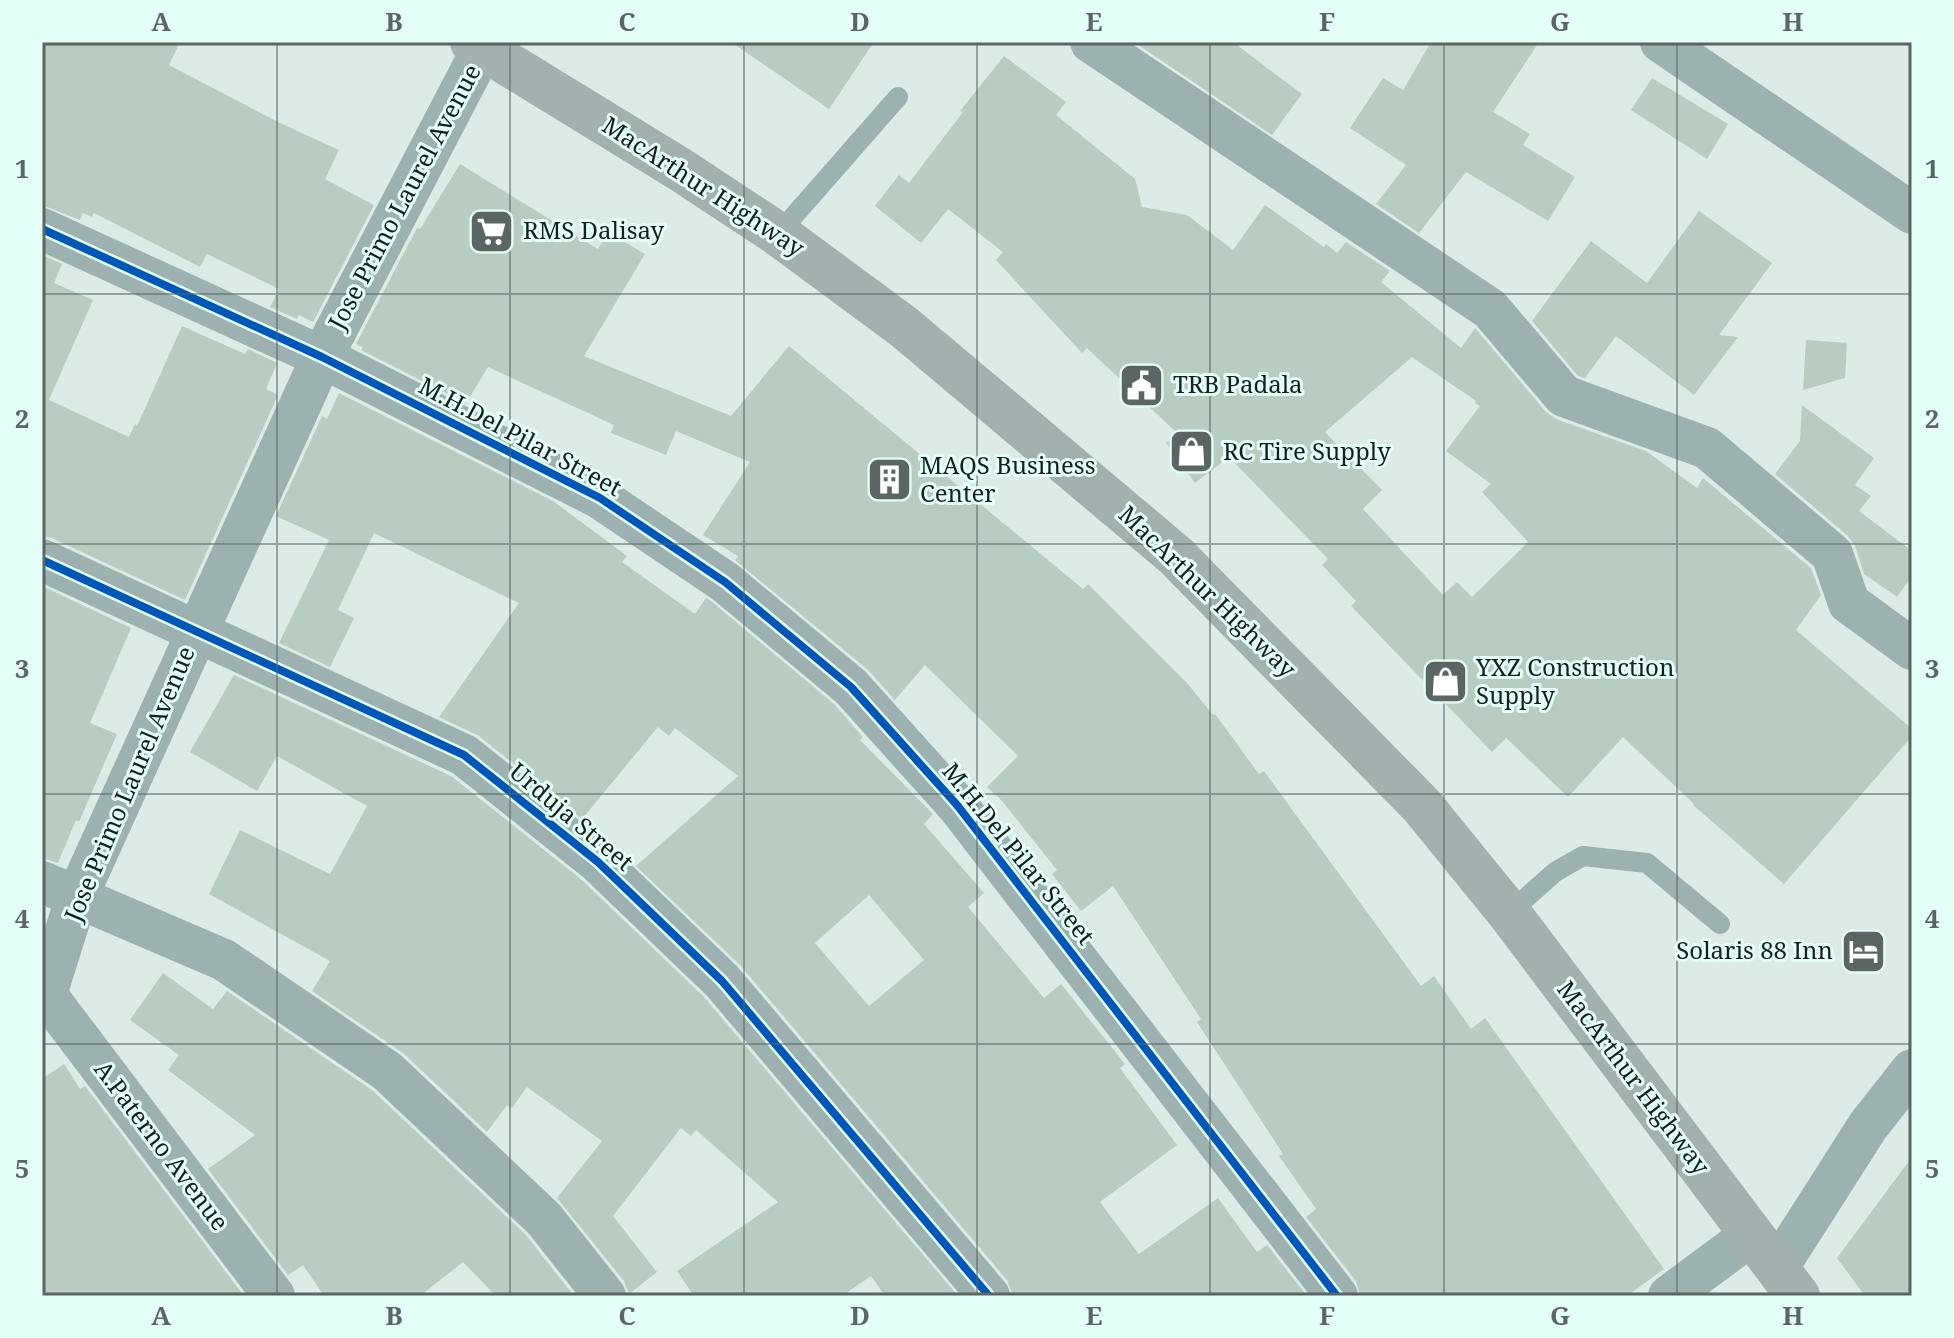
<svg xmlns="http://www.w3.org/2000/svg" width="1954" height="1338" font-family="'Noto Serif',serif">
<rect width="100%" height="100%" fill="#ddebe7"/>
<g fill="#b9ccc1" fill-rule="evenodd">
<path d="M 42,42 L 180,42 L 169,65 L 280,123 L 339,150 L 325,179 L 374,205 L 313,322 L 299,315 L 297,319 L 270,307 L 279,289 L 207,254 L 200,267 L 94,213 L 92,217 L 83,213 L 80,220 L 42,205 Z"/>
<path d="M 731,42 L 874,42 L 829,109 Z"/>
<path d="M 1134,42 L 1233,42 L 1302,94 L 1272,135 Z"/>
<path d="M 1431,42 L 1539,42 L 1493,112 L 1530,134 L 1523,145 L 1575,177 L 1548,221 L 1466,172 L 1419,233 L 1376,204 L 1406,165 L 1350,128 L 1383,78 L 1403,90 Z"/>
<path d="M 1004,56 L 1066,102 L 1056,115 L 1135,179 L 1142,207 L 1187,215 L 1233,250 L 1265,205 L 1324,247 L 1326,244 L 1337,253 L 1346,242 L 1390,271 L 1381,282 L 1461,348 L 1475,328 L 1546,412 L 1556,419 L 1646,451 L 1697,488 L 1703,478 L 1811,568 L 1821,595 L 1796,630 L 1912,729 L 1912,736 L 1784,884 L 1693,805 L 1694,804 L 1623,737 L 1568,797 L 1506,738 L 1492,752 L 1351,606 L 1356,601 L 1322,565 L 1328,559 L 1229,457 L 1195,483 L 1166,443 L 1178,434 L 1087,348 L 1082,353 L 996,260 L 1003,252 L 948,209 L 921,243 L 875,206 L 899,175 L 909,183 L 963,112 L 960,111 ZM 1412,357 L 1476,401 L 1475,403 L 1480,406 L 1446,451 L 1491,484 L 1482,492 L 1528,542 L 1472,597 L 1457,582 L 1443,595 L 1363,509 L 1382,490 L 1325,432 Z"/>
<path d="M 1652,78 L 1728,124 L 1707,159 L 1631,110 Z"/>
<path d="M 460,164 L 598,249 L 608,232 L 645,254 L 584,356 L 731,416 L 789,346 L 1083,589 L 1088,584 L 1187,683 L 1213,715 L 1215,714 L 1259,774 L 1264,771 L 1421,986 L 1434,976 L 1471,1029 L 1485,1018 L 1664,1269 L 1627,1296 L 1360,1296 L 1356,1281 L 1306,1217 L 1316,1209 L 1279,1156 L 1283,1154 L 1197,1022 L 1201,1019 L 1113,886 L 1081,911 L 1052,874 L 1057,870 L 1002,801 L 987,787 L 1018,756 L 925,665 L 895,700 L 867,669 L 735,560 L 738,556 L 703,535 L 750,462 L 676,431 L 666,455 L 611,433 L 614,425 L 488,367 L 466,403 L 361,350 L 363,347 L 356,344 L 417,228 L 420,229 Z"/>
<path d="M 1699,211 L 1772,263 L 1719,335 L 1738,337 L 1694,395 L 1616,336 L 1585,378 L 1578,376 L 1532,321 L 1591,241 L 1647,283 Z"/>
<path d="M 42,255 L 62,264 L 54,283 L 93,300 L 49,400 L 129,437 L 135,424 L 137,426 L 182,326 L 245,354 L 248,349 L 277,363 L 266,389 L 278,395 L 185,600 L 52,538 L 42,536 Z"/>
<path d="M 1806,340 L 1847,343 L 1845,378 L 1803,390 Z"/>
<path d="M 339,393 L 553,501 L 627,556 L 622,562 L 695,614 L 706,598 L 711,601 L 834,704 L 863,737 L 860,740 L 933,814 L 924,824 L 984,893 L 968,907 L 1044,998 L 1061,984 L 1125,1064 L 1120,1068 L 1177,1145 L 1100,1202 L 1139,1254 L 1218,1198 L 1257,1252 L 1267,1245 L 1307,1296 L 1013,1296 L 1007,1280 L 740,965 L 636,866 L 738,776 L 675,728 L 669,736 L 658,727 L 582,819 L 479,736 L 439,717 L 519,603 L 374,533 L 338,610 L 354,618 L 330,667 L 279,643 L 329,540 L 276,516 L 322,416 L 327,419 ZM 869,895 L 924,960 L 869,1006 L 815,943 Z"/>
<path d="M 1802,405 L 1874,458 L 1855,485 L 1871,496 L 1859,511 L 1912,551 L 1912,576 L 1897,597 L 1864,574 L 1855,546 L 1848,536 L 1775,474 L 1800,441 Z"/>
<path d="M 42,586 L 131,628 L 90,723 L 117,734 L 79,822 L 76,820 L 58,863 L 42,858 Z"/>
<path d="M 234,675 L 451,776 L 582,880 L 704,997 L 958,1296 L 885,1296 L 871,1276 L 842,1296 L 694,1296 L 677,1271 L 778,1202 L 696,1130 L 691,1136 L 681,1128 L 613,1216 L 657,1272 L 629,1294 L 624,1281 L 557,1198 L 602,1141 L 527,1087 L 512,1108 L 507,1105 L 487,1132 L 403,1053 L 312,991 L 330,961 L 209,894 L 240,830 L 330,874 L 367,806 L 277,756 L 257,791 L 190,752 Z"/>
<path d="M 163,973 L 213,1009 L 227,991 L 372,1090 L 526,1235 L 574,1296 L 496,1296 L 463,1262 L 420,1296 L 324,1296 L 303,1265 L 288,1275 L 208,1169 L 255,1135 L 168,1070 L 179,1055 L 130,1020 Z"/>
<path d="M 64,1064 L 80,1089 L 85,1086 L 244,1296 L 42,1296 L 42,1079 Z"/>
<path d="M 1912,1157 L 1912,1296 L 1865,1296 L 1837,1258 Z"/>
</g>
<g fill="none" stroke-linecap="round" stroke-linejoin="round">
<g stroke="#9db1b1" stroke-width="20">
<path d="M 778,234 L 898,97"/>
<path d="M 1509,913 L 1555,872 L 1583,856 L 1647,863 L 1720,924"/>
</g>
<g stroke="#9db1b1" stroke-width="42">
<path d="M 1091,42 L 1490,309 L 1564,396 L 1707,448 L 1832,554 L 1849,603 L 1912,649"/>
<path d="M 1661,42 L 1912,213"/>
<path d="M 42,229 L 322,357 L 600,498 L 725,582 L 851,687 L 957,805 L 1337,1296"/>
<path d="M 42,560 L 464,755 L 598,862 L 722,981 L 989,1296"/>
<path d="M 42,882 L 224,960 L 387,1071 L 544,1219 L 605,1296"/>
<path d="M 47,996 L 274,1296"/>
<path d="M 42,1007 L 76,899 L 322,357 L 483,48"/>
<path d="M 1778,1267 L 1868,1126 L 1912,1070"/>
<path d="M 1669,1296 L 1751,1235"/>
</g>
<path stroke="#a2b1b0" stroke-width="44" d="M 472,42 L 681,170 L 778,234 L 904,327 L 1176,556 L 1422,806 L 1509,913 L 1798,1296"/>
<defs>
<g id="cycleway">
<path d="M 42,229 L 322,357 L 600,498 L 725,582 L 851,687 L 957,805 L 1337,1296"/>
<path d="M 42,560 L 464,755 L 598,862 L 722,981 L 989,1296"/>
</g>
</defs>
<use href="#cycleway" stroke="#e4fef8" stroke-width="13"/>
<use href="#cycleway" stroke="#0057b8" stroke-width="8"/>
</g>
<path fill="none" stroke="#5b6664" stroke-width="2" stroke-opacity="0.55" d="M 277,42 L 277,1296M 510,42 L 510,1296M 744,42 L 744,1296M 977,42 L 977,1296M 1210,42 L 1210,1296M 1444,42 L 1444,1296M 1677,42 L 1677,1296M 42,294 L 1912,294M 42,544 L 1912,544M 42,794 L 1912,794M 42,1044 L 1912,1044"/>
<defs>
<symbol id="supermarket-square" viewBox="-11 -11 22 22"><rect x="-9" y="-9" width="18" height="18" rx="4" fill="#5b6664" stroke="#e4fef8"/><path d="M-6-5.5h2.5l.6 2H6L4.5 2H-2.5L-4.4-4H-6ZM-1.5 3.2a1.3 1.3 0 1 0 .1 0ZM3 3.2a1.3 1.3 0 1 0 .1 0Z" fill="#fff"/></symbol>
<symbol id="civic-square" viewBox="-11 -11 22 22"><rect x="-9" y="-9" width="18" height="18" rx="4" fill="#5b6664" stroke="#e4fef8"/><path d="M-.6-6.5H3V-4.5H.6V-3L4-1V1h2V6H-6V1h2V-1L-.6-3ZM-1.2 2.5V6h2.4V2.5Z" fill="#fff"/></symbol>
<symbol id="shop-square" viewBox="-11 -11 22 22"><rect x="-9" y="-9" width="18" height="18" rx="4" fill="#5b6664" stroke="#e4fef8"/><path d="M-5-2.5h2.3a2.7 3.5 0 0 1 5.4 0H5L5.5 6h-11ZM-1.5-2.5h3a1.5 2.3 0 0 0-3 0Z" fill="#fff"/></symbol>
<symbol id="building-square" viewBox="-11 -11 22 22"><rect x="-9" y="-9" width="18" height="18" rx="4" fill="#5b6664" stroke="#e4fef8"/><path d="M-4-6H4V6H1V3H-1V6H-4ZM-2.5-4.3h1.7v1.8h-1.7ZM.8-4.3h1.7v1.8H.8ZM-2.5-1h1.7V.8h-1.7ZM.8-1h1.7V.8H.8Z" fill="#fff"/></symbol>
<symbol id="hotel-square" viewBox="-11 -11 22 22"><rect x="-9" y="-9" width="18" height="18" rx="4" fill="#5b6664" stroke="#e4fef8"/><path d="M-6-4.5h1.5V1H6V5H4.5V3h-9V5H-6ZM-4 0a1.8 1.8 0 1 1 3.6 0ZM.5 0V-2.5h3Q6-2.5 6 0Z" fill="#fff"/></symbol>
</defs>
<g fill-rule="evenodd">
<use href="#supermarket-square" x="466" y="206" width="51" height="51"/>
<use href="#civic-square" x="1116" y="360" width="51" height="51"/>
<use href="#shop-square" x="1166" y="426" width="51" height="51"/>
<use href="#building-square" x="864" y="454" width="51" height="51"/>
<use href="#shop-square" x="1420" y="656" width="51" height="51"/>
<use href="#hotel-square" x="1838" y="926" width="51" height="51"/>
</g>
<g text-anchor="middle" stroke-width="6" stroke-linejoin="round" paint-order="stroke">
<g font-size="24" fill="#151f1d" stroke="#e4fef8">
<text transform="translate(703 187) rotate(33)" y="8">MacArthur Highway</text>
<text transform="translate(405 197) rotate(-62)" y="8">Jose Primo Laurel Avenue</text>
<text transform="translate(520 437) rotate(28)" y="8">M.H.Del Pilar Street</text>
<text transform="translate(1207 592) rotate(44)" y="8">MacArthur Highway</text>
<text transform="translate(130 784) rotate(-67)" y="8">Jose Primo Laurel Avenue</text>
<text transform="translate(571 817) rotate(40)" y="8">Urduja Street</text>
<text transform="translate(1018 854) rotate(51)" y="8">M.H.Del Pilar Street</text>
<text transform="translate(1633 1078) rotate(53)" y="8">MacArthur Highway</text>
<text transform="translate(161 1146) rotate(53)" y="8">A.Paterno Avenue</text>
</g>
<g font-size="24" fill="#151f1d" stroke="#e4fef8" text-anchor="start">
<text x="523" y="239">RMS Dalisay</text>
<text x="1173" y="393">TRB Padala</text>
<text x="1223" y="460">RC Tire Supply</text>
<text x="920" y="474">MAQS Business<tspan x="920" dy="28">Center</tspan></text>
<text x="1476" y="676">YXZ Construction<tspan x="1476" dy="28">Supply</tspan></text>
<text x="1833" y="959" text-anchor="end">Solaris 88 Inn</text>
</g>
</g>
<rect width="1954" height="1338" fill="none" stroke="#e4fef8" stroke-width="88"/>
<rect x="44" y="44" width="1866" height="1250" fill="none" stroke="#5b6664" stroke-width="3"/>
<g font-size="26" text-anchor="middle" font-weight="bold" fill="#5b6664">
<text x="161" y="31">A</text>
<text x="394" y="31">B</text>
<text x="627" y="31">C</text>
<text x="860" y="31">D</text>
<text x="1094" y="31">E</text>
<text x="1327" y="31">F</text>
<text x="1560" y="31">G</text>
<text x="1793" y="31">H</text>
<text x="22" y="178">1</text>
<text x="1932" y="178">1</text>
<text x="22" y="428">2</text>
<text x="1932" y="428">2</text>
<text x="22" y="678">3</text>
<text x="1932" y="678">3</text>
<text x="22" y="928">4</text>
<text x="1932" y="928">4</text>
<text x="22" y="1178">5</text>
<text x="1932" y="1178">5</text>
<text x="161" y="1325">A</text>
<text x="394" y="1325">B</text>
<text x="627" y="1325">C</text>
<text x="860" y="1325">D</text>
<text x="1094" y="1325">E</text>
<text x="1327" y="1325">F</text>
<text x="1560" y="1325">G</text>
<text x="1793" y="1325">H</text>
</g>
</svg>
